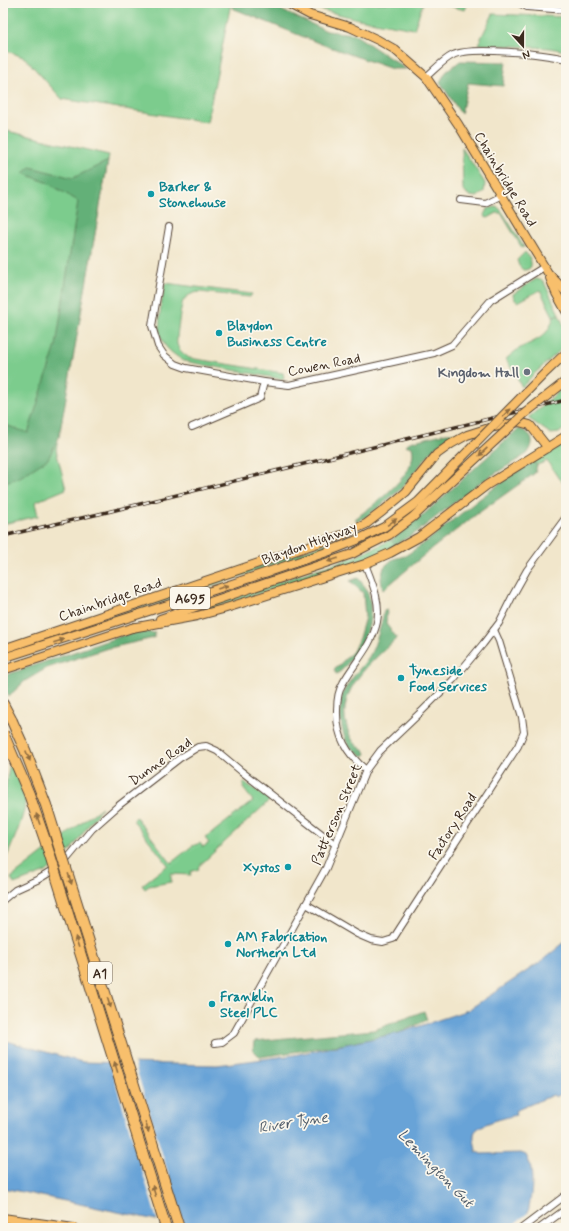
<svg xmlns="http://www.w3.org/2000/svg" width="569" height="1231" font-family="Mynerve,sans-serif">
<rect width="100%" height="100%" fill="#fbf7ec"/>
<filter id="ink" filterUnits="userSpaceOnUse"><feTurbulence type="fractalNoise" baseFrequency=".025" numOctaves="2"/><feDisplacementMap in="SourceGraphic" scale="8" xChannelSelector="R" yChannelSelector="G"/><feConvolveMatrix kernelMatrix="1 2 1 2 8 2 1 2 1" color-interpolation-filters="sRGB"/></filter>
<filter id="wash" filterUnits="userSpaceOnUse"><feTurbulence type="fractalNoise" baseFrequency=".012" numOctaves="4" result="noise"/><feDisplacementMap in="SourceGraphic" scale="16" xChannelSelector="R" yChannelSelector="G"/><feGaussianBlur stdDeviation="0.9" result="paint"/><feColorMatrix in="noise" values="0 0 0 0 0 0 0 0 0 0 0 0 0 0 0 0 0 1.4 0 .05"/><feComposite in="paint" operator="in"/></filter>
<g filter="url(#wash)">
<rect width="100%" height="100%" fill="#f1e6cb"/>
<g fill="#7bcc8d" stroke="#5b7b56">
<path d="M 3,3 L 231,3 L 207,122 L 62,99 L 25,58 L 3,49 Z"/>
<path d="M 305,3 L 423,3 L 414,29 L 358,19 L 310,7 Z"/>
<path d="M 438,3 L 468,3 L 465,10 Z"/>
<path d="M 493,14 L 566,17 L 566,51 L 549,48 L 478,44 Z"/>
<path d="M 3,130 L 109,155 L 56,450 L 66,489 L 35,502 L 38,516 L 3,524 Z"/>
<path d="M 462,148 L 485,183 L 484,192 L 477,197 L 470,196 L 463,191 Z"/>
<path d="M 495,207 L 499,208 L 503,213 L 524,247 L 522,248 L 501,213 L 497,213 L 488,218 L 485,217 L 484,215 L 487,209 Z"/>
<path d="M 525,252 C 531,258 536,270 523,270 L 519,266 L 517,260 Z"/>
<path d="M 536,279 L 541,280 L 544,282 L 559,314 L 553,316 L 540,290 L 518,302 L 514,299 L 513,294 Z"/>
<path d="M 165,283 L 252,294 L 250,297 L 199,292 C 193,293 187,295 183,301 C 181,306 176,338 177,344 C 179,351 184,354 189,358 L 283,373 L 284,378 L 281,379 L 184,361 C 176,356 167,350 163,342 C 155,327 163,299 165,283 Z"/>
<path d="M 559,315 L 566,330 L 566,345 L 533,375 L 522,387 L 506,359 C 511,355 516,350 522,347 C 537,340 549,336 553,318 Z"/>
<path d="M 566,387 L 566,427 L 559,433 L 551,434 L 528,418 L 558,392 Z"/>
<path d="M 566,443 L 566,465 L 564,472 L 566,479 L 566,486 L 559,479 L 547,461 L 537,465 L 533,462 Z"/>
<path d="M 349,536 L 350,539 L 155,605 L 3,653 Z"/>
<path d="M 391,540 L 395,545 L 380,553 L 364,560 L 255,595 L 186,616 L 176,616 L 357,556 Z"/>
<path d="M 10,761 C 15,773 22,787 25,799 C 27,812 9,852 3,865 L 3,805 Z"/>
<path d="M 244,782 L 270,800 L 198,867 L 199,869 L 190,872 L 191,875 L 171,874 L 171,882 L 149,886 L 145,889 L 142,885 L 168,865 L 133,820 L 136,817 L 171,863 L 192,846 L 200,843 L 203,847 L 209,843 L 205,838 L 212,833 L 253,801 L 243,788 Z"/>
<path d="M 102,807 L 71,850 L 46,872 L 14,884 L 11,878 Z"/>
</g>
<g fill="#64b078" stroke="#506d4b">
<path d="M 233,3 L 275,3 L 283,11 L 327,31 L 354,34 L 406,69 L 392,69 L 321,44 L 232,8 Z"/>
<path d="M 460,61 L 506,62 L 503,86 L 468,83 L 461,114 L 440,82 L 446,72 Z"/>
<path d="M 108,161 L 59,437 L 48,459 L 20,477 L 3,483 L 3,424 L 28,433 L 56,346 L 78,201 L 48,183 L 23,173 L 30,167 L 73,178 Z"/>
<path d="M 518,429 C 533,432 536,442 527,454 L 478,484 L 417,532 L 395,545 L 391,540 L 423,515 Z"/>
<path d="M 446,433 L 455,433 L 435,447 L 401,489 L 368,516 L 358,521 L 355,519 C 373,505 420,473 412,447 L 405,445 L 410,442 Z"/>
<path d="M 533,462 L 537,465 L 535,473 L 477,514 L 429,551 L 383,590 L 381,579 L 384,567 L 393,559 L 405,556 L 426,542 L 478,500 L 513,474 Z"/>
<path d="M 358,578 C 361,582 365,586 367,590 C 376,615 367,640 351,659 C 346,665 343,671 336,674 L 334,670 L 353,651 L 359,638 L 365,617 L 363,593 L 350,581 Z"/>
<path d="M 387,610 L 386,624 L 397,638 C 373,661 335,690 347,727 C 350,739 355,745 365,751 L 366,754 L 363,756 C 359,753 353,750 350,747 C 341,737 338,709 342,696 C 346,682 363,667 370,655 C 377,641 381,626 384,611 Z"/>
<path d="M 136,631 L 155,633 L 154,638 L 105,649 L 47,668 L 25,681 L 9,696 L 3,685 L 3,676 Z"/>
<path d="M 424,1011 L 427,1020 L 399,1033 L 347,1044 L 260,1057 L 253,1050 L 254,1041 L 374,1030 Z"/>
</g>
<path fill="#67a3d7" stroke="#51667a" d="M 566,941 L 566,1091 L 556,1097 L 553,1095 L 517,1110 L 515,1111 L 516,1115 C 506,1118 474,1124 474,1135 C 473,1139 476,1146 476,1151 L 481,1154 L 521,1153 L 526,1155 C 538,1177 529,1204 525,1228 L 194,1228 L 3,1188 L 3,1040 L 82,1062 L 217,1065 L 294,1055 L 399,1033 L 468,1010 L 539,963 Z"/>
<g fill="#f1e6cb">
<path d="M 109,1061 L 134,1062 L 185,1228 L 158,1223 Z"/>
<path d="M 529,1212 L 527,1228 L 509,1228 Z"/>
</g>
</g>
<g filter="url(#ink)">
<g fill="none" stroke-linecap="round" stroke-linejoin="round">
<defs>
<g id="minor">
<path d="M 519,3 L 527,7 L 566,10"/>
<path d="M 426,77 C 434,70 443,60 453,55 C 471,46 544,54 566,59"/>
<path d="M 461,200 L 485,203 L 501,195"/>
<path d="M 169,227 L 152,326 L 158,346 L 164,355 L 175,364 L 186,368 L 264,382 L 289,385 L 434,353 L 452,345 L 491,300 L 544,267"/>
<path d="M 192,427 L 260,398 L 264,382"/>
<path d="M 365,564 C 372,582 381,602 377,622 C 372,646 354,663 343,683 C 338,691 337,701 337,710 C 336,736 347,754 366,770"/>
<path d="M 3,900 L 15,890 L 39,879 L 62,865 L 92,829 L 118,806 L 180,758 L 198,747 L 206,746 L 217,751 L 241,771 L 336,845"/>
<path d="M 306,904 L 357,934 L 371,940 L 383,942 L 393,939 L 400,928 L 518,746 L 524,732 L 522,717 L 499,641 L 494,630"/>
<path d="M 215,1043 L 222,1042 L 234,1033 L 326,868 L 366,770 L 380,751 L 421,712 L 453,680 L 483,644 L 499,623 L 513,595 L 527,570 L 566,517"/>
<path d="M 522,1228 L 566,1195"/>
<path d="M 540,1228 L 566,1209"/>
</g>
<g id="major">
<path d="M 287,3 L 310,15 L 350,27 L 378,40 L 394,49 L 426,77 L 458,124 L 548,273 L 566,292"/>
<path d="M 550,278 L 556,293 L 566,311"/>
<path d="M 160,619 L 352,554 L 369,545"/>
<path d="M 132,628 L 197,616 L 223,609 L 365,564 L 390,553 L 419,537 L 487,485 L 566,436"/>
<path d="M 3,649 L 342,535 L 366,524 L 383,511 L 406,492 L 437,454 L 451,444 L 467,435 L 489,428 L 519,422 L 530,425 L 548,448"/>
<path d="M 3,658 L 217,589 L 327,552 L 357,540"/>
<path d="M 3,670 L 135,627"/>
<path d="M 3,1218 L 74,1228"/>
</g>
<path id="highway" d="M 3,704 L 12,721"/>
</defs>
<use href="#minor" stroke="#564638" stroke-width="8"/>
<use href="#major" stroke="#564638" stroke-width="10"/>
<use href="#highway" stroke="#564638" stroke-width="12"/>
<use href="#minor" stroke="#fff" stroke-width="6"/>
<use href="#major" stroke="#f8bf6c" stroke-width="8"/>
<use href="#highway" stroke="#f8bf6c" stroke-width="10"/>
<defs>
<path id="rail" d="M 3,536 L 99,514 L 566,400"/>
</defs>
<use href="#rail" stroke="#3b2a1e" stroke-width="3.5"/>
<use href="#rail" stroke="#fbf7ec" stroke-width="2" stroke-dasharray="6" stroke-linecap="butt"/>
<defs>
<g id="major-bridge">
<path d="M 357,540 L 384,527 L 418,502 L 546,372 L 566,353"/>
<path d="M 369,545 L 389,535 L 413,517 L 524,414 L 566,381"/>
</g>
<g id="highway-bridge">
<path d="M 12,721 L 25,750 L 46,805 L 179,1228"/>
<path d="M 3,733 L 29,794 L 45,840 L 166,1228"/>
</g>
</defs>
<use href="#major-bridge" stroke="#564638" stroke-width="10" stroke-linecap="butt"/>
<use href="#highway-bridge" stroke="#564638" stroke-width="12" stroke-linecap="butt"/>
<use href="#major-bridge" stroke="#f8bf6c" stroke-width="8"/>
<use href="#highway-bridge" stroke="#f8bf6c" stroke-width="10"/>
</g>
<defs><path id="oneway-solid" d="M-6-.8H1V-3.2L6.5 0L1 3.2V.8H-6Z"/></defs>
<g fill="#906d41">
<use href="#oneway-solid" transform="translate(506 413) rotate(-46)"/>
<use href="#oneway-solid" transform="translate(483 452) rotate(137)"/>
<use href="#oneway-solid" transform="translate(392 522) rotate(-34)"/>
<use href="#oneway-solid" transform="translate(333 560) rotate(161)"/>
<use href="#oneway-solid" transform="translate(223 587) rotate(-19)"/>
<use href="#oneway-solid" transform="translate(59 641) rotate(-17)"/>
<use href="#oneway-solid" transform="translate(28 756) rotate(68)"/>
<use href="#oneway-solid" transform="translate(38 819) rotate(-109)"/>
<use href="#oneway-solid" transform="translate(70 879) rotate(72)"/>
<use href="#oneway-solid" transform="translate(77 942) rotate(-108)"/>
<use href="#oneway-solid" transform="translate(109 1003) rotate(73)"/>
<use href="#oneway-solid" transform="translate(116 1067) rotate(-107)"/>
<use href="#oneway-solid" transform="translate(147 1127) rotate(73)"/>
<use href="#oneway-solid" transform="translate(154 1191) rotate(-107)"/>
</g>
</g>
<g fill="#0f9aa8" stroke="#fbf7ec" stroke-width="1.5">
<circle cx="151" cy="194" r="4"/>
<circle cx="219" cy="333" r="4"/>
<circle cx="401" cy="678" r="4"/>
<circle cx="288" cy="867" r="4"/>
<circle cx="228" cy="944" r="4"/>
<circle cx="212" cy="1004" r="4"/>
</g>
<circle fill="#6b7280" stroke="#fbf7ec" stroke-width="1.5" cx="527" cy="372" r="4"/>
<g text-anchor="middle" stroke-width="3.5" stroke-linejoin="round" paint-order="stroke">
<g fill="#fbf7ec" stroke="#75685c" stroke-width="1">
<rect x="170" y="587" width="40" height="22" rx="3"/>
<rect x="88" y="962" width="24" height="22" rx="3"/>
</g>
<g font-size="13" font-weight="bold" fill="#3b2a1e">
<text x="190" y="603">A695</text>
<text x="100" y="978">A1</text>
</g>
<g font-size="14" fill="#3b2a1e" stroke="#fbf7ec">
<text transform="translate(506 179) rotate(59)" y="5">Chainbridge Road</text>
<text transform="translate(324 364) rotate(-11)" y="5">Cowen Road</text>
<text transform="translate(309 543) rotate(-20)" y="5">Blaydon Highway</text>
<text transform="translate(110 599) rotate(-19)" y="5">Chainbridge Road</text>
<text transform="translate(160 761) rotate(-35)" y="5">Dunne Road</text>
<text transform="translate(336 814) rotate(-67)" y="5">Patterson Street</text>
<text transform="translate(452 826) rotate(-57)" y="5">Factory Road</text>
</g>
<g font-size="14" font-weight="bold" fill="#0d838f" stroke="#fbf7ec" text-anchor="start">
<text x="159" y="191">Barker &amp;<tspan x="159" dy="16">Stonehouse</tspan></text>
<text x="227" y="330">Blaydon<tspan x="227" dy="16">Business Centre</tspan></text>
<text x="409" y="675">Tyneside<tspan x="409" dy="16">Food Services</tspan></text>
<text x="280" y="872" text-anchor="end">Xystos</text>
<text x="236" y="941">AM Fabrication<tspan x="236" dy="16">Northern Ltd</tspan></text>
<text x="220" y="1001">Franklin<tspan x="220" dy="16">Steel PLC</tspan></text>
</g>
<g font-size="14" font-weight="bold" fill="#5b616d" stroke="#fbf7ec" text-anchor="end">
<text x="519" y="377">Kingdom Hall</text>
</g>
<g font-size="15" font-style="italic" fill="#4d5a68" stroke="#fbf7ec">
<text transform="translate(293 1122) rotate(-9)" y="5">River Tyne</text>
<text transform="translate(436 1168) rotate(46)" y="5">Lemington Gut</text>
</g>
</g>
<rect width="569" height="1231" fill="none" stroke="#fbf7ec" stroke-width="16"/>
<g transform="translate(523 46) rotate(159)" stroke="#fbf7ec" stroke-width="3" paint-order="stroke">
<path d="M0-3L7 15L0 10L-7 15Z" fill="#3b2a1e"/>
<text y="-6" font-size="11" font-weight="bold" text-anchor="middle" fill="#3b2a1e">N</text>
</g>
</svg>
